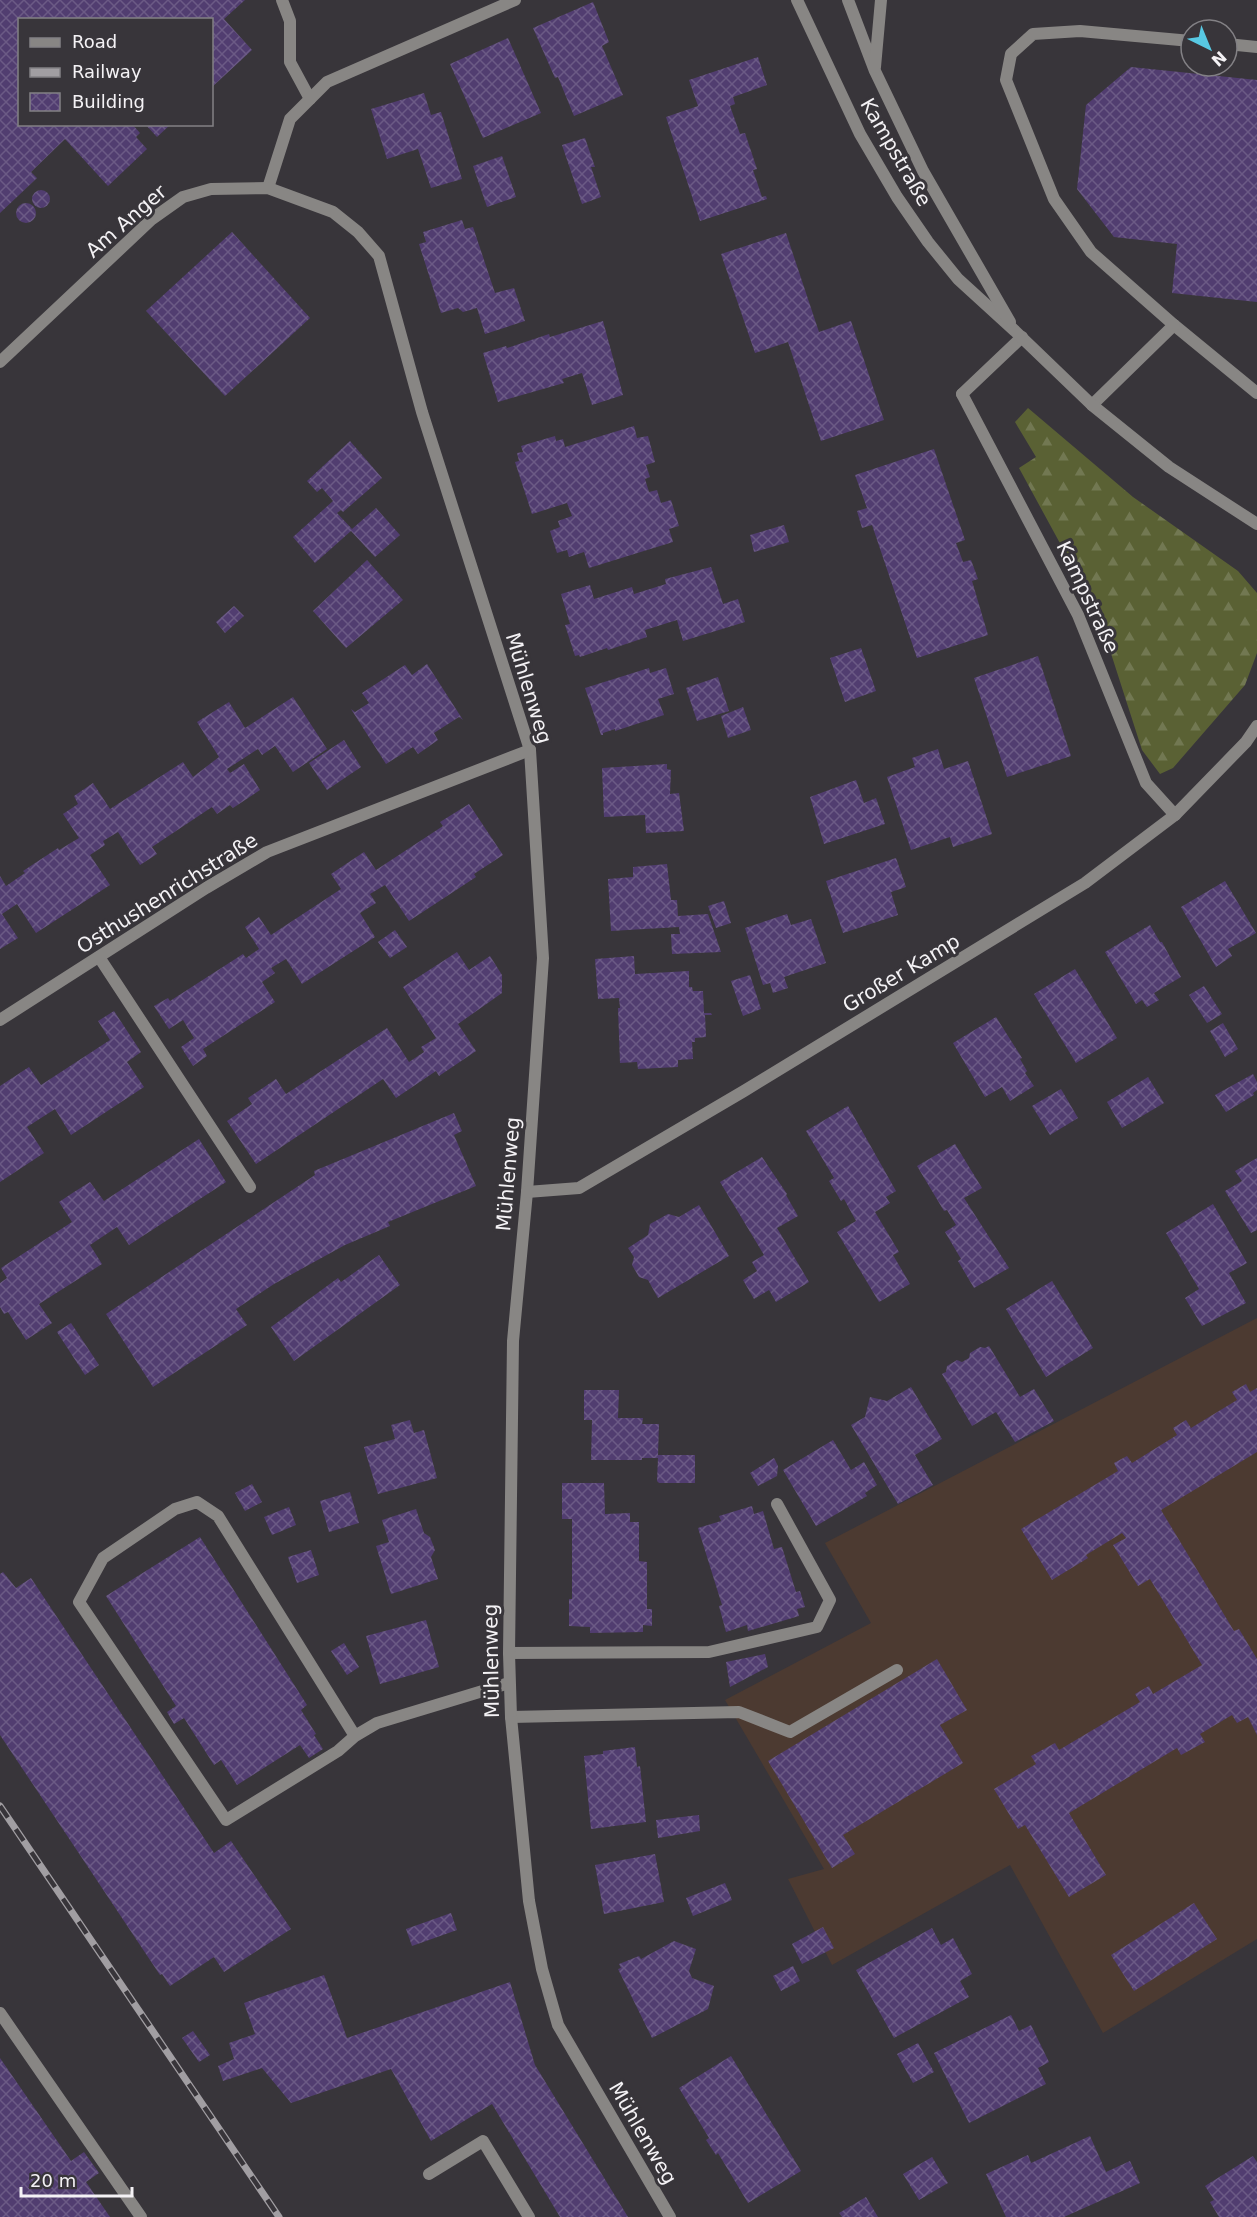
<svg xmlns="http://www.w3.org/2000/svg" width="1257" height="2217" font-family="'DejaVu Sans',sans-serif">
<defs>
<pattern id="forest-firs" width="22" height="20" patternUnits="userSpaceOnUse" patternTransform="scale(1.5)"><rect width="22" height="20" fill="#5a6134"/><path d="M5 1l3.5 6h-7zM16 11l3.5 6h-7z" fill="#727852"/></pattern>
<pattern id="building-cross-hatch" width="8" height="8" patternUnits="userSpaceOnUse" patternTransform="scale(1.5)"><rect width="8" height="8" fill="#513d70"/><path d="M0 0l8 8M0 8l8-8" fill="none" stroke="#6b5a85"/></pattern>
</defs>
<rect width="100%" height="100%" fill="#38353a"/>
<path fill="#4c3a31" d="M 1257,1318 L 1257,1939 L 1103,2033 L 1010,1865 L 832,1965 L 788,1879 L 824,1869 L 725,1700 L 871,1623 L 825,1543 Z"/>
<path fill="url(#forest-firs)" d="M 1028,408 L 1133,497 L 1238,571 L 1257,593 L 1257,653 L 1245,685 L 1173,768 L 1160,774 L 1142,750 L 1098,613 L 1019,468 L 1036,457 L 1015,422 Z"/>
<g fill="url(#building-cross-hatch)">
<path d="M 0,0 L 245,0 L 224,19 L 252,50 L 212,87 L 212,20 L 20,20 L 20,124 L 132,124 L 140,133 L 136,137 L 147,149 L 108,186 L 65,139 L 31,172 L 37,178 L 0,213 Z"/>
<path d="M 593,2 L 609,42 L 602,46 L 623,95 L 574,116 L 558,77 L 555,78 L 533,28 Z"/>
<path d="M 508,38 L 541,113 L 483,138 L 450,64 Z"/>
<path d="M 758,57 L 767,85 L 733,97 L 735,104 L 730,106 L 740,134 L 745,133 L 757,169 L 753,170 L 762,197 L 766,196 L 767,199 L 700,221 L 666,117 L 698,106 L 689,80 Z"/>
<path d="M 1131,67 L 1257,80 L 1257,302 L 1172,293 L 1177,244 L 1114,237 L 1077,189 L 1086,105 Z"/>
<path d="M 424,93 L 431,115 L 441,112 L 462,179 L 431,188 L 418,149 L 387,159 L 371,109 Z"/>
<path d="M 145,124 L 171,124 L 157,137 Z"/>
<path d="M 585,138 L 595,167 L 591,167 L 601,197 L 582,204 L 562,145 Z"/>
<path d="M 502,156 L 516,197 L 487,207 L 473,166 Z"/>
<circle cx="41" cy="199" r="9"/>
<circle cx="26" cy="213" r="10"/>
<path d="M 462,220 L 465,229 L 473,227 L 495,293 L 514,288 L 525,321 L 485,334 L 477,308 L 463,312 L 458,308 L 441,313 L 419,244 L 426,242 L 423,232 Z"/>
<path d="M 232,232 L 310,318 L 225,396 L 146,311 Z"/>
<path d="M 786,233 L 819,332 L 851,321 L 884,420 L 821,441 L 788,342 L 755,353 L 721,254 Z"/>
<path d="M 603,321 L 623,395 L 592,405 L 582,373 L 562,379 L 564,383 L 498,402 L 483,353 L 506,346 L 507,348 L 549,334 L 550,337 Z"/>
<path d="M 634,426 L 637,438 L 648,436 L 655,462 L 646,465 L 650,477 L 645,479 L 649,492 L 657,490 L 661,503 L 671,500 L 679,526 L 669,529 L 673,542 L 589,568 L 584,552 L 569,557 L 567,550 L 557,553 L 550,531 L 560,527 L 558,521 L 572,516 L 567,503 L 532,514 L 515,462 L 519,461 L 517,453 L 523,452 L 521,446 L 555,436 L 556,441 L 563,439 L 565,447 Z"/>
<path d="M 350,441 L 382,478 L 343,512 L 341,510 L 337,513 L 352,529 L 376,508 L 400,535 L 375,557 L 351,531 L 315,563 L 293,537 L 333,501 L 322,488 L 317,492 L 307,481 Z"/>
<path d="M 934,449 L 965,540 L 956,543 L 963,562 L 971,560 L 978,579 L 972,581 L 988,635 L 917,658 L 872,525 L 862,528 L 857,511 L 867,508 L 855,475 Z"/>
<path d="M 784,525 L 789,542 L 754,552 L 750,535 Z"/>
<path d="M 367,560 L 403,600 L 346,648 L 313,611 Z"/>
<path d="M 711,567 L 723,604 L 738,599 L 745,622 L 683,641 L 677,620 L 645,630 L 647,637 L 608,650 L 607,648 L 580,657 L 579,655 L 575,656 L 565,625 L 570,624 L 561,594 L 590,585 L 594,599 L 632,587 L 634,594 L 666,584 L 665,579 Z"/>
<path d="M 234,606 L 244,616 L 225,633 L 216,622 Z"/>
<path d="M 861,648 L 876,691 L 845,702 L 830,658 Z"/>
<path d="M 1038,656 L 1071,756 L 1007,777 L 974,678 Z"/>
<path d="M 427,664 L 463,720 L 459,717 L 434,733 L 438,740 L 418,754 L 413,747 L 386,764 L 351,709 L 355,712 L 369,703 L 362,693 L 405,665 L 412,675 Z"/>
<path d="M 649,668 L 650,673 L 666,668 L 674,694 L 658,699 L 664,715 L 615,731 L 615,729 L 603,733 L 603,735 L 601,735 L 585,688 Z"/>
<path d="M 718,677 L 729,711 L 697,721 L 686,688 Z"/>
<path d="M 293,697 L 327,749 L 293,772 L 275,746 L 262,755 L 258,749 L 227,769 L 230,773 L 244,764 L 260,790 L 233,808 L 230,805 L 217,814 L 212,807 L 152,847 L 157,854 L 140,865 L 118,832 L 103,841 L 105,845 L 90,855 L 110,885 L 36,933 L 17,904 L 2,914 L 18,938 L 0,949 L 0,876 L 6,886 L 25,873 L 23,871 L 58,848 L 59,850 L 79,838 L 63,814 L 78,804 L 74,796 L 93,783 L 110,809 L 183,762 L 193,777 L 219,757 L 197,722 L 229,702 L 245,728 Z"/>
<path d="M 743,707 L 751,730 L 728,738 L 721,716 Z"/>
<path d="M 344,740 L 361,767 L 327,790 L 309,763 Z"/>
<path d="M 938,749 L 944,769 L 968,761 L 992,834 L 953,847 L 950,837 L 911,850 L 887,777 L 915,767 L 912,758 Z"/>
<path d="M 667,764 L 667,769 L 671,770 L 670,794 L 679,793 L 684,831 L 646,833 L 645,815 L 604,817 L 602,768 Z"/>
<path d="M 856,780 L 864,803 L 876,798 L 885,824 L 824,844 L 810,797 Z"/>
<path d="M 469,804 L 503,855 L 474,874 L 476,877 L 409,921 L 385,885 L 370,894 L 376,903 L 360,913 L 375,937 L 302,984 L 286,959 L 271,968 L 275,973 L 262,982 L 275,1002 L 203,1049 L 207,1056 L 193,1066 L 181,1047 L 194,1038 L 183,1020 L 169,1029 L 154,1006 L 168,998 L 170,1001 L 243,954 L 246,958 L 259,949 L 245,927 L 259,917 L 271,935 L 341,889 L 331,874 L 364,852 L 376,870 L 443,826 L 440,822 Z"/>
<path d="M 896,858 L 906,887 L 891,892 L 898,915 L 843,933 L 826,881 Z"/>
<path d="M 667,864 L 671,900 L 677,900 L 678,916 L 708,914 L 721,952 L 672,954 L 671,934 L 680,934 L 679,927 L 611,931 L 608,879 L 633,877 L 633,867 Z"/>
<path d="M 1225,881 L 1256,933 L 1228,949 L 1232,956 L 1216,967 L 1181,907 Z"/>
<path d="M 724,901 L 731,923 L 716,928 L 708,906 Z"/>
<path d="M 787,914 L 791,925 L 811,919 L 826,963 L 784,977 L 788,988 L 773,993 L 770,983 L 763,985 L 745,928 Z"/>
<path d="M 1150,925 L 1160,942 L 1162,942 L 1181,977 L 1154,993 L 1159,1000 L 1147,1007 L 1142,1000 L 1136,1004 L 1105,952 Z"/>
<path d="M 395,930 L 407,947 L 390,958 L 378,942 Z"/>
<path d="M 457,952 L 469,970 L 490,956 L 502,975 L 502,993 L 458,1024 L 476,1051 L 439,1076 L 436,1071 L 396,1098 L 383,1079 L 256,1164 L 227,1121 L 252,1104 L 248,1098 L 276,1079 L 286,1094 L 387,1028 L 409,1062 L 424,1052 L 421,1047 L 436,1038 L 403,987 Z"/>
<path d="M 634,956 L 635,974 L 689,971 L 689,987 L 692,987 L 693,991 L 703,991 L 704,1013 L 711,1013 L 712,1015 L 705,1015 L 706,1037 L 695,1038 L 695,1042 L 692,1042 L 693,1059 L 678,1060 L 678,1067 L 638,1069 L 637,1062 L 620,1063 L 618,1008 L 620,1008 L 619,998 L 598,999 L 595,959 Z"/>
<path d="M 1075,969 L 1117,1038 L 1076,1063 L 1034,994 Z"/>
<path d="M 750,975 L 761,1009 L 743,1016 L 731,981 Z"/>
<path d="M 1204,986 L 1222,1014 L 1207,1023 L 1189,995 Z"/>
<path d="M 114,1011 L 141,1052 L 127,1062 L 144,1087 L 71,1135 L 55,1109 L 27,1127 L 44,1153 L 0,1182 L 0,1086 L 29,1067 L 41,1085 L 110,1040 L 98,1021 Z"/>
<path d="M 996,1017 L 1022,1058 L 1020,1059 L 1027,1071 L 1025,1073 L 1034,1086 L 1010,1101 L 1002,1087 L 985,1097 L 953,1043 Z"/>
<path d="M 1223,1023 L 1238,1049 L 1225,1057 L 1210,1031 Z"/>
<path d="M 1253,1074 L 1257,1082 L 1257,1090 L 1253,1093 L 1254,1095 L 1226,1112 L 1215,1095 Z"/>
<path d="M 1148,1077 L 1164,1103 L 1122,1128 L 1107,1102 Z"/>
<path d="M 1061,1089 L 1078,1118 L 1050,1135 L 1032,1106 Z"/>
<path d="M 848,1106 L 896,1191 L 886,1197 L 890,1203 L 875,1212 L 899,1252 L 893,1255 L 910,1284 L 879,1302 L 837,1232 L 856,1221 L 844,1199 L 841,1201 L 829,1181 L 834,1178 L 806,1131 Z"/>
<path d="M 454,1113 L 462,1131 L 454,1135 L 476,1186 L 388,1222 L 390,1226 L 345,1245 L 274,1284 L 236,1309 L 247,1325 L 153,1387 L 106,1314 L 315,1175 L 314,1171 Z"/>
<path d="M 199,1139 L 226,1182 L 129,1245 L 117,1227 L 90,1245 L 102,1264 L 39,1304 L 52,1323 L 26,1340 L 8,1312 L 4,1314 L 0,1307 L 0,1283 L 7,1278 L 1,1268 L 72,1222 L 59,1202 L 74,1192 L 90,1182 L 104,1201 Z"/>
<path d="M 955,1144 L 982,1188 L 964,1198 L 1009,1268 L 974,1288 L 958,1261 L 961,1259 L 945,1232 L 956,1225 L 947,1210 L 944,1211 L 917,1166 Z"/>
<path d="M 762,1157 L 787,1194 L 786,1195 L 798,1216 L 777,1228 L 809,1282 L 776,1302 L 769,1290 L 754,1299 L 743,1280 L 757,1271 L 752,1262 L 764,1255 L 720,1182 Z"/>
<path d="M 1257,1158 L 1257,1230 L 1251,1233 L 1225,1191 L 1242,1181 L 1235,1171 Z"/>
<path d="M 1213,1204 L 1247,1263 L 1229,1273 L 1246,1303 L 1202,1326 L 1185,1298 L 1199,1289 L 1166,1233 Z"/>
<path d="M 699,1205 L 729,1256 L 658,1298 L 648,1280 L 639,1277 L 632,1265 L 634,1257 L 628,1248 L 648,1235 L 650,1224 L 668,1214 L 679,1217 Z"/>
<path d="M 379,1255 L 400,1285 L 294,1361 L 271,1327 L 338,1278 L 341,1282 Z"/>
<path d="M 1052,1281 L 1093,1348 L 1046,1377 L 1006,1309 Z"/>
<path d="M 71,1323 L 99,1365 L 85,1375 L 57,1332 Z"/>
<path d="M 989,1346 L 1020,1397 L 1034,1389 L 1054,1421 L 1015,1442 L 996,1412 L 972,1426 L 942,1374 L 946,1372 L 947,1366 L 957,1360 L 962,1362 L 969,1358 L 970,1353 L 980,1347 L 985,1348 Z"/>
<path d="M 1246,1384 L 1250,1392 L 1257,1388 L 1257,1452 L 1161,1510 L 1234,1631 L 1239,1629 L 1257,1659 L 1257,1735 L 1248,1717 L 1237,1723 L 1232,1715 L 1200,1734 L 1205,1742 L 1181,1755 L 1177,1748 L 1069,1813 L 1106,1875 L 1069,1897 L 1025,1825 L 1018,1829 L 994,1789 L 1036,1764 L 1031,1756 L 1055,1743 L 1059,1750 L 1140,1702 L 1135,1694 L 1149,1686 L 1153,1694 L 1202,1665 L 1150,1579 L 1138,1586 L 1113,1545 L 1126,1538 L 1122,1533 L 1086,1555 L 1088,1558 L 1052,1580 L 1021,1529 L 1118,1471 L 1114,1463 L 1127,1456 L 1132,1463 L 1177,1435 L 1173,1428 L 1186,1420 L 1191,1428 L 1237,1400 L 1232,1392 Z"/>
<path d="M 911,1387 L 942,1439 L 915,1455 L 933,1485 L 898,1504 L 851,1425 L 865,1417 L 870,1397 L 887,1401 Z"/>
<path d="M 584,1390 L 619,1390 L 618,1418 L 643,1418 L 642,1424 L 659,1424 L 658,1455 L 695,1455 L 695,1483 L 659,1483 L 657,1481 L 658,1458 L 642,1458 L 642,1460 L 591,1460 L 592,1420 L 584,1420 Z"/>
<path d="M 410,1420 L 414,1433 L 424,1430 L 437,1478 L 378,1494 L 364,1447 L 395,1439 L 391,1425 Z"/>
<path d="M 833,1440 L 851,1470 L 864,1462 L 877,1485 L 865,1493 L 867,1496 L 816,1526 L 783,1470 Z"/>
<path d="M 774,1458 L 778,1466 L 777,1476 L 758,1486 L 750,1473 Z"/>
<path d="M 562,1483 L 604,1483 L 605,1514 L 630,1513 L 630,1522 L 639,1522 L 639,1561 L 647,1562 L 647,1609 L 652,1609 L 652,1626 L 643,1625 L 643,1632 L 590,1633 L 590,1627 L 569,1626 L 569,1599 L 572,1599 L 572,1519 L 562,1519 Z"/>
<path d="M 252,1484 L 262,1502 L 245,1511 L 235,1493 Z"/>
<path d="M 350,1492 L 359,1523 L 329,1532 L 320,1501 Z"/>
<path d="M 752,1506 L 754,1514 L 763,1511 L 774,1549 L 782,1547 L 796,1592 L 800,1591 L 805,1607 L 797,1609 L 799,1616 L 748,1631 L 747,1625 L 726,1632 L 719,1606 L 722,1605 L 698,1528 L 721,1521 L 719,1516 Z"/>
<path d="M 289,1507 L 296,1525 L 272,1535 L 264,1517 Z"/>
<path d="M 416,1509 L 424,1533 L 430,1537 L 435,1550 L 431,1557 L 438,1579 L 391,1594 L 376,1546 L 389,1542 L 382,1520 Z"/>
<path d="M 200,1537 L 307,1705 L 301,1710 L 316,1734 L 314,1735 L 323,1749 L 309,1758 L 300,1745 L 237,1785 L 221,1760 L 214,1765 L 184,1718 L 174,1724 L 167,1712 L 176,1706 L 106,1596 Z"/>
<path d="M 311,1550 L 319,1575 L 297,1583 L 288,1557 Z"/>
<path d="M 3,1572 L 16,1588 L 31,1578 L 214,1853 L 231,1841 L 291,1929 L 224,1972 L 214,1957 L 170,1986 L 162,1974 L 160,1975 L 0,1735 L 0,1574 Z"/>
<path d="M 426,1620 L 439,1667 L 380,1684 L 366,1636 Z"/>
<path d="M 344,1643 L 359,1667 L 347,1675 L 331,1651 Z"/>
<path d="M 765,1654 L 768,1667 L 730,1687 L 726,1662 Z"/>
<path d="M 937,1659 L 967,1710 L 940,1725 L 963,1763 L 843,1835 L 855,1854 L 832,1868 L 768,1761 Z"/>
<path d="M 635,1747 L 637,1767 L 640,1766 L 646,1822 L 591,1829 L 584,1756 L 603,1754 L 603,1751 Z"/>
<path d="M 699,1815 L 700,1831 L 658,1838 L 656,1820 Z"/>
<path d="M 655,1854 L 664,1902 L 604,1914 L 595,1865 Z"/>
<path d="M 725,1883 L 732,1900 L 693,1916 L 686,1898 Z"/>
<path d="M 1194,1903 L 1217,1939 L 1134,1991 L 1111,1955 Z"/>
<path d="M 451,1913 L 457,1930 L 412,1946 L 406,1929 Z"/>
<path d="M 823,1927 L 834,1948 L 802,1964 L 792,1944 Z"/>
<path d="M 932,1928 L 941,1945 L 953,1938 L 972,1974 L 960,1981 L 969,1997 L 894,2038 L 856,1970 Z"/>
<path d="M 674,1941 L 696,1949 L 689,1971 L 692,1978 L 714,1986 L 708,2009 L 652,2038 L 618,1969 L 621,1968 L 619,1964 L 639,1956 L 641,1959 Z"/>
<path d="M 793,1966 L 800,1981 L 781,1991 L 773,1976 Z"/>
<path d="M 324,1975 L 347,2038 L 510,1982 L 535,2065 L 628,2217 L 560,2217 L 492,2104 L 431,2141 L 391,2069 L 291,2103 L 262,2068 L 223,2081 L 218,2066 L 234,2059 L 229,2043 L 255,2034 L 244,2003 Z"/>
<path d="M 1011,2015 L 1019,2031 L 1031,2025 L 1049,2062 L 1038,2068 L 1046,2084 L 969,2123 L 934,2053 Z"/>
<path d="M 193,2031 L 210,2055 L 199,2062 L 182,2038 Z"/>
<path d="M 918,2043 L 934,2072 L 913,2083 L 897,2054 Z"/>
<path d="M 731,2056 L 801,2171 L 748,2203 L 718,2153 L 716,2155 L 706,2140 L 709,2138 L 679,2088 Z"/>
<path d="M 0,2058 L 71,2161 L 84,2152 L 99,2173 L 86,2182 L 110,2217 L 0,2217 Z"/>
<path d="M 1090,2136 L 1106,2172 L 1130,2161 L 1140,2183 L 1064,2217 L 1006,2217 L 986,2174 L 1028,2155 L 1031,2163 Z"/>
<path d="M 1253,2156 L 1257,2162 L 1257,2217 L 1219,2217 L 1210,2202 L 1214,2200 L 1205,2186 Z"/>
<path d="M 932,2157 L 948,2183 L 919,2200 L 903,2174 Z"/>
<path d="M 866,2197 L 878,2217 L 842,2217 L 839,2213 Z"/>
</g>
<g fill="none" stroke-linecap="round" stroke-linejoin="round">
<g stroke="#888684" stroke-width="12">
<path d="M 282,0 L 290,21 L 290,62 L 310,99"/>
<path d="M 1191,41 L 1080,31 L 1033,34 L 1011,54 L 1006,80 L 1054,199 L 1091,252 L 1174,325 L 1257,393"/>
<path d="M 1227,44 L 1257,47"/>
<path d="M 962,394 L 1022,337"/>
<path d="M 1092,405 L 1174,325"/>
<path d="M 99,957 L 250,1187"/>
<path d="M 509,1653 L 709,1652 L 817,1627 L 830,1600 L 777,1504"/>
<path d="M 511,1717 L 739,1712 L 790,1732 L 897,1670"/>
<path d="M 355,1736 L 218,1516 L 197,1502 L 175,1509 L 103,1558 L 79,1602 L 226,1820 L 338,1751 L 355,1736 L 377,1723 L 509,1683"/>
<path d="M 0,2013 L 141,2217"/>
<path d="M 429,2174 L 483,2141 L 529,2217"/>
</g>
<g stroke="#888684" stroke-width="12">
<path d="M 797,0 L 860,134 L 897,197 L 928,242 L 958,279 L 1015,331 L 1092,405 L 1169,467 L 1257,524"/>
<path d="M 848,0 L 875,71 L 923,171 L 1010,322"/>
<path d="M 875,67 L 881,0"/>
<path d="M 268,188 L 290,119 L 327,82 L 515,0"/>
<path d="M 0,362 L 152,219 L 183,197 L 211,189 L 268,188 L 333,212 L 358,232 L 379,256 L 422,412 L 530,750 L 543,958 L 527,1192 L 513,1341 L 509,1653 L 511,1717 L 529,1901 L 542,1969 L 558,2025 L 670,2217"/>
<path d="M 962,394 L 1078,615 L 1146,783 L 1175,815"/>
<path d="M 0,1020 L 206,888 L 267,852 L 530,750"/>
<path d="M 527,1192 L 579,1188 L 744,1091 L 1085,883 L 1175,815 L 1246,742 L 1257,726"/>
</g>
<defs>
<path id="rail" d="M 0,1806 L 279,2217"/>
</defs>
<use href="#rail" stroke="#a19ea2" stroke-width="7"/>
<use href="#rail" stroke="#38353a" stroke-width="4.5" stroke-dasharray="14" stroke-linecap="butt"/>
</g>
<g text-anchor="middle" stroke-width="6" stroke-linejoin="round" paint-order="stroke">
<g font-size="20" fill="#f4f2f5" stroke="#38353a">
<text transform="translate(896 152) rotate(60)" y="7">Kampstraße</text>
<text transform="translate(126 221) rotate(-41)" y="7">Am Anger</text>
<text transform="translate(1088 597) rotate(65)" y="7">Kampstraße</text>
<text transform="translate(529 688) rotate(73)" y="7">Mühlenweg</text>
<text transform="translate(167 893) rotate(-32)" y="7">Osthushenrichstraße</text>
<text transform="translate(901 973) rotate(-31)" y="7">Großer Kamp</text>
<text transform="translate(508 1174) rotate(-85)" y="7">Mühlenweg</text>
<text transform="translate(491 1661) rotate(-91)" y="7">Mühlenweg</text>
<text transform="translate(643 2133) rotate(60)" y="7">Mühlenweg</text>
</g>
</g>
<rect x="18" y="18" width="195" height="108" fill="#38353a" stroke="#838185" stroke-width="1.5"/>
<rect x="30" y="38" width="30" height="9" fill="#888684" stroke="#838185" stroke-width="1.5"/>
<text x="72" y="48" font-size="18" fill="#f4f2f5">Road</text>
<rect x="30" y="68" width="30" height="9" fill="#a19ea2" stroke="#838185" stroke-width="1.5"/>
<text x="72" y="78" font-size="18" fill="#f4f2f5">Railway</text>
<rect x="30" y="93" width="30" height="18" fill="url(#building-cross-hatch)" stroke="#838185" stroke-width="1.5"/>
<text x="72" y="108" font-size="18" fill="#f4f2f5">Building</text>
<g transform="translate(1209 48) rotate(137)"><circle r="28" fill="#38353a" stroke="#838185" stroke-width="1.5"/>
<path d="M0-4.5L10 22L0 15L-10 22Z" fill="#58c9e3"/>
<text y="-9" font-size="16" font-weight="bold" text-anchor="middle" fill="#f4f2f5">N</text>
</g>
<path d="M21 2187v9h111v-9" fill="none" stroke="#f4f2f5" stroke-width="3"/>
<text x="30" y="2187" font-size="18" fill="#f4f2f5" stroke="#38353a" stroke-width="4.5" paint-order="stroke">20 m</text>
</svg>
